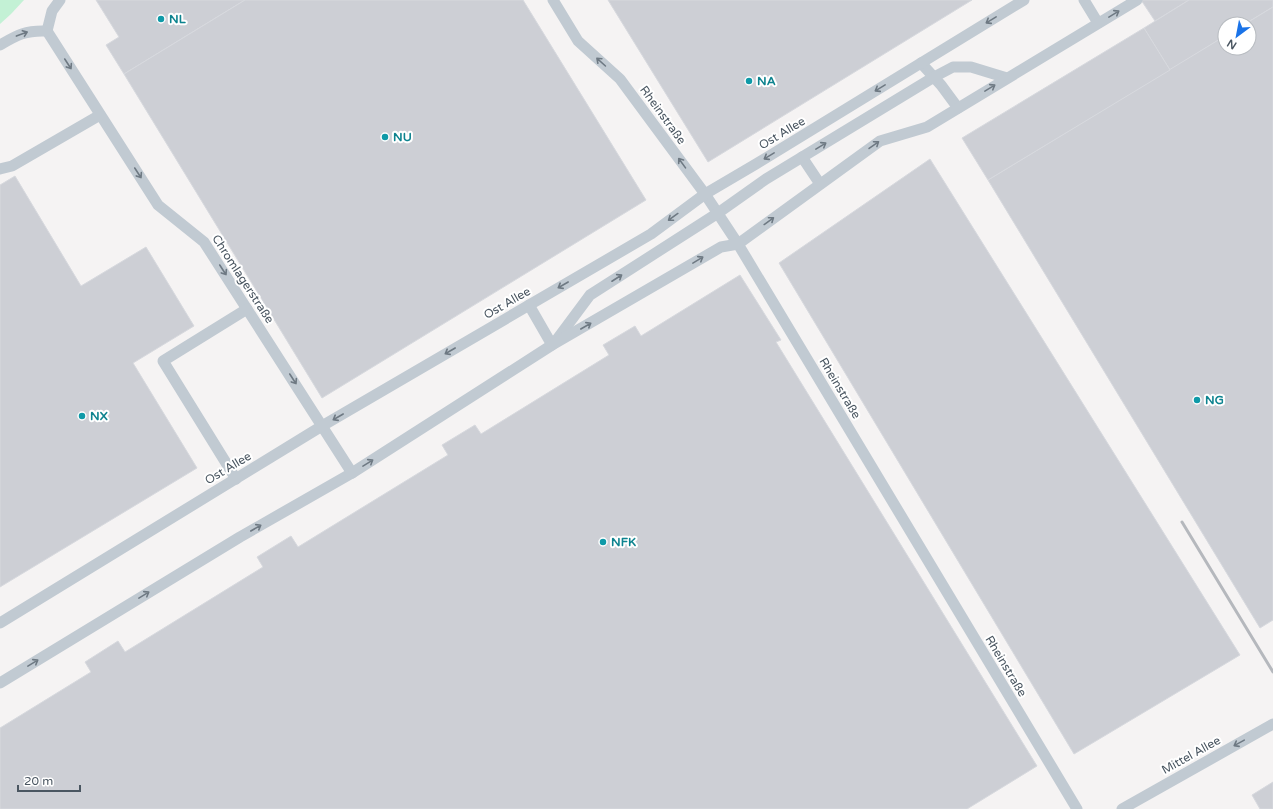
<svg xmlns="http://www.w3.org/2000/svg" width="1273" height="809" font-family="'Varela Round',sans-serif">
<rect width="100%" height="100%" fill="#f5f3f3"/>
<path fill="#c3f1d5" d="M 0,0 L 24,0 L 11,14 L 0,24 Z"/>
<g fill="#cdcfd5" stroke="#d7d9de">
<path d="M 96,0 L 245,0 L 124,74 L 106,45 L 119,37 Z"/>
<path d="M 245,0 L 523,0 L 646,200 L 322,398 L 124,74 Z"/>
<path d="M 608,0 L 972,0 L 708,162 Z"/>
<path d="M 1141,0 L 1189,0 L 1155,21 Z"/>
<path d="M 1189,0 L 1273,0 L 1273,7 L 1245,24 L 1225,24 L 1225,36 L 1170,70 L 1144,28 Z"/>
<path d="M 1273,7 L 1273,620 L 1260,628 L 988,180 L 1225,36 L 1225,48 L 1249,48 L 1249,24 L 1245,24 Z"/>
<path d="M 1144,28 L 1170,70 L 988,180 L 962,138 Z"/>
<path d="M 930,159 L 1240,655 L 1074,754 L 779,263 Z"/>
<path d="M 15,176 L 81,286 L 146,247 L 194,326 L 133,363 L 197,468 L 0,587 L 0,185 Z"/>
<path d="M 740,275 L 781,340 L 776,342 L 1037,766 L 967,809 L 0,809 L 0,728 L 91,672 L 85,662 L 118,641 L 125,652 L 263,567 L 257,557 L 291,536 L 298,547 L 448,455 L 442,445 L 475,425 L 481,434 L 609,355 L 603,345 L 635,326 L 641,336 Z"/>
<path d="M 1273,782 L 1273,809 L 1260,809 L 1252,795 Z"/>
</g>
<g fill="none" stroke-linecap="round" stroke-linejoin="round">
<g stroke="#c1cad2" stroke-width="11">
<path d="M 553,0 L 578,41 L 620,79 L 705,194 L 738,244 L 1077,809"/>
<path d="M 1084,0 L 1098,23"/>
<path d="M 47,31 L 158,205 L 204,242 L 352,473"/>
<path d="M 47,31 L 52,11 L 60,0"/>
<path d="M 0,45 C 17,35 26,30 47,31"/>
<path d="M 921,63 L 941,85 L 958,108"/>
<path d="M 802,157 L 820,184"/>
<path d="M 0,169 L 12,166 L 100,115"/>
<path d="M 529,305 L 552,345"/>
<path d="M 555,342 L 590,295 L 718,213 L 766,179 L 934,77 L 953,67 L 971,67 L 1007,78"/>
<path d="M 236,479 L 163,361 L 247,309"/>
<path d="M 0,623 L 322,426 L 651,234 L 705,194 L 756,164 L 1024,0"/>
<path d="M 0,683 L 240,537 L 352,473 L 552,345 L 721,247 L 738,244 L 880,141 L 927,127 L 1137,0"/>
<path d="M 1122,809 L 1273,724"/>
</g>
<path stroke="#b5b8bd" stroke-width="3" d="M 1182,522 L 1273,672"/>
</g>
<defs><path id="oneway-shaft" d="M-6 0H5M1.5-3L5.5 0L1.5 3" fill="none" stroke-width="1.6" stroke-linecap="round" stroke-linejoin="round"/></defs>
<g stroke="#6e7983">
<use href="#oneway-shaft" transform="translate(1114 14) rotate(-31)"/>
<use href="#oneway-shaft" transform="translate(991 20) rotate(149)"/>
<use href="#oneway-shaft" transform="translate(22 34) rotate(-20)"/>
<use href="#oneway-shaft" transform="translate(601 62) rotate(-138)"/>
<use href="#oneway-shaft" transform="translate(68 64) rotate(57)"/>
<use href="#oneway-shaft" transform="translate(880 88) rotate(149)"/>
<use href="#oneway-shaft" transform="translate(990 88) rotate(-31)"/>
<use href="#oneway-shaft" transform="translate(874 145) rotate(-35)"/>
<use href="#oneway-shaft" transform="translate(821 146) rotate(-31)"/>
<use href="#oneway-shaft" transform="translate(769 156) rotate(149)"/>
<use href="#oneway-shaft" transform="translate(682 163) rotate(-126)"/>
<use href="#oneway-shaft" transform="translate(138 173) rotate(57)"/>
<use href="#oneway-shaft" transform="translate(673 217) rotate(144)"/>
<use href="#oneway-shaft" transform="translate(769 221) rotate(-36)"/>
<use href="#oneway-shaft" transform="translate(698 260) rotate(-31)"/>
<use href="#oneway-shaft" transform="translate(223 270) rotate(57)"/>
<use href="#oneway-shaft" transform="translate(617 278) rotate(-33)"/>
<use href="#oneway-shaft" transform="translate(563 285) rotate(150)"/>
<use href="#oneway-shaft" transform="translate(586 326) rotate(-30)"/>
<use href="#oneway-shaft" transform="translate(450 351) rotate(150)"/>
<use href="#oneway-shaft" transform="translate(293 379) rotate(57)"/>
<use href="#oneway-shaft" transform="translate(338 417) rotate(150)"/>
<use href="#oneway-shaft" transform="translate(368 463) rotate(-32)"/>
<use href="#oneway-shaft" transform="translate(256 528) rotate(-30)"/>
<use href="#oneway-shaft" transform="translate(144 595) rotate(-31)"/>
<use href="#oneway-shaft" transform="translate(33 663) rotate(-31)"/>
<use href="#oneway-shaft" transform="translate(1239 743) rotate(151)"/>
</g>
<g fill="#0f9aa8" stroke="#fff" stroke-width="1.5">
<circle cx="161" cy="19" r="4"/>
<circle cx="749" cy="81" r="4"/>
<circle cx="385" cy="137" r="4"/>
<circle cx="1197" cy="400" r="4"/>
<circle cx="82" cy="416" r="4"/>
<circle cx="603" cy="542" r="4"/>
</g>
<g text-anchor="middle" stroke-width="4" stroke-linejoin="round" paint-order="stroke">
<g font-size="12" font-weight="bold" fill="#0d838f" stroke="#fff" text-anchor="start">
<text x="169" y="23">NL</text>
<text x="757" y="85">NA</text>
<text x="393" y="141">NU</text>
<text x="1205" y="404">NG</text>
<text x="90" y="420">NX</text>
<text x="611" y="546">NFK</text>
</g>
<g font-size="12" fill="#4a5661" stroke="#fff">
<text transform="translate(663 115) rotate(54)" y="4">Rheinstraße</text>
<text transform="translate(782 133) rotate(-31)" y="4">Ost Allee</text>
<text transform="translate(243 279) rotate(57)" y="4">Chromlagerstraße</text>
<text transform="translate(507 303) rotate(-30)" y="4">Ost Allee</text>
<text transform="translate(840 388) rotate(59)" y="4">Rheinstraße</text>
<text transform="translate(228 468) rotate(-31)" y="4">Ost Allee</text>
<text transform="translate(1006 666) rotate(59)" y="4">Rheinstraße</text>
<text transform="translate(1191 755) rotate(-29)" y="4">Mittel Allee</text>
</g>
</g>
<g transform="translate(1237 36) rotate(212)"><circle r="19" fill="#ffffff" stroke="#b7bbc0"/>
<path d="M0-3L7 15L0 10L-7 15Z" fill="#1a73e8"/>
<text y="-6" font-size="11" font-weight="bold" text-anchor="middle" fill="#4a5661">N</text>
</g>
<path d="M18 785v6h62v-6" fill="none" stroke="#4a5661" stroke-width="2"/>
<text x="24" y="785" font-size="12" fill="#4a5661" stroke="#ffffff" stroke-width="3" paint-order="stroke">20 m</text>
</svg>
